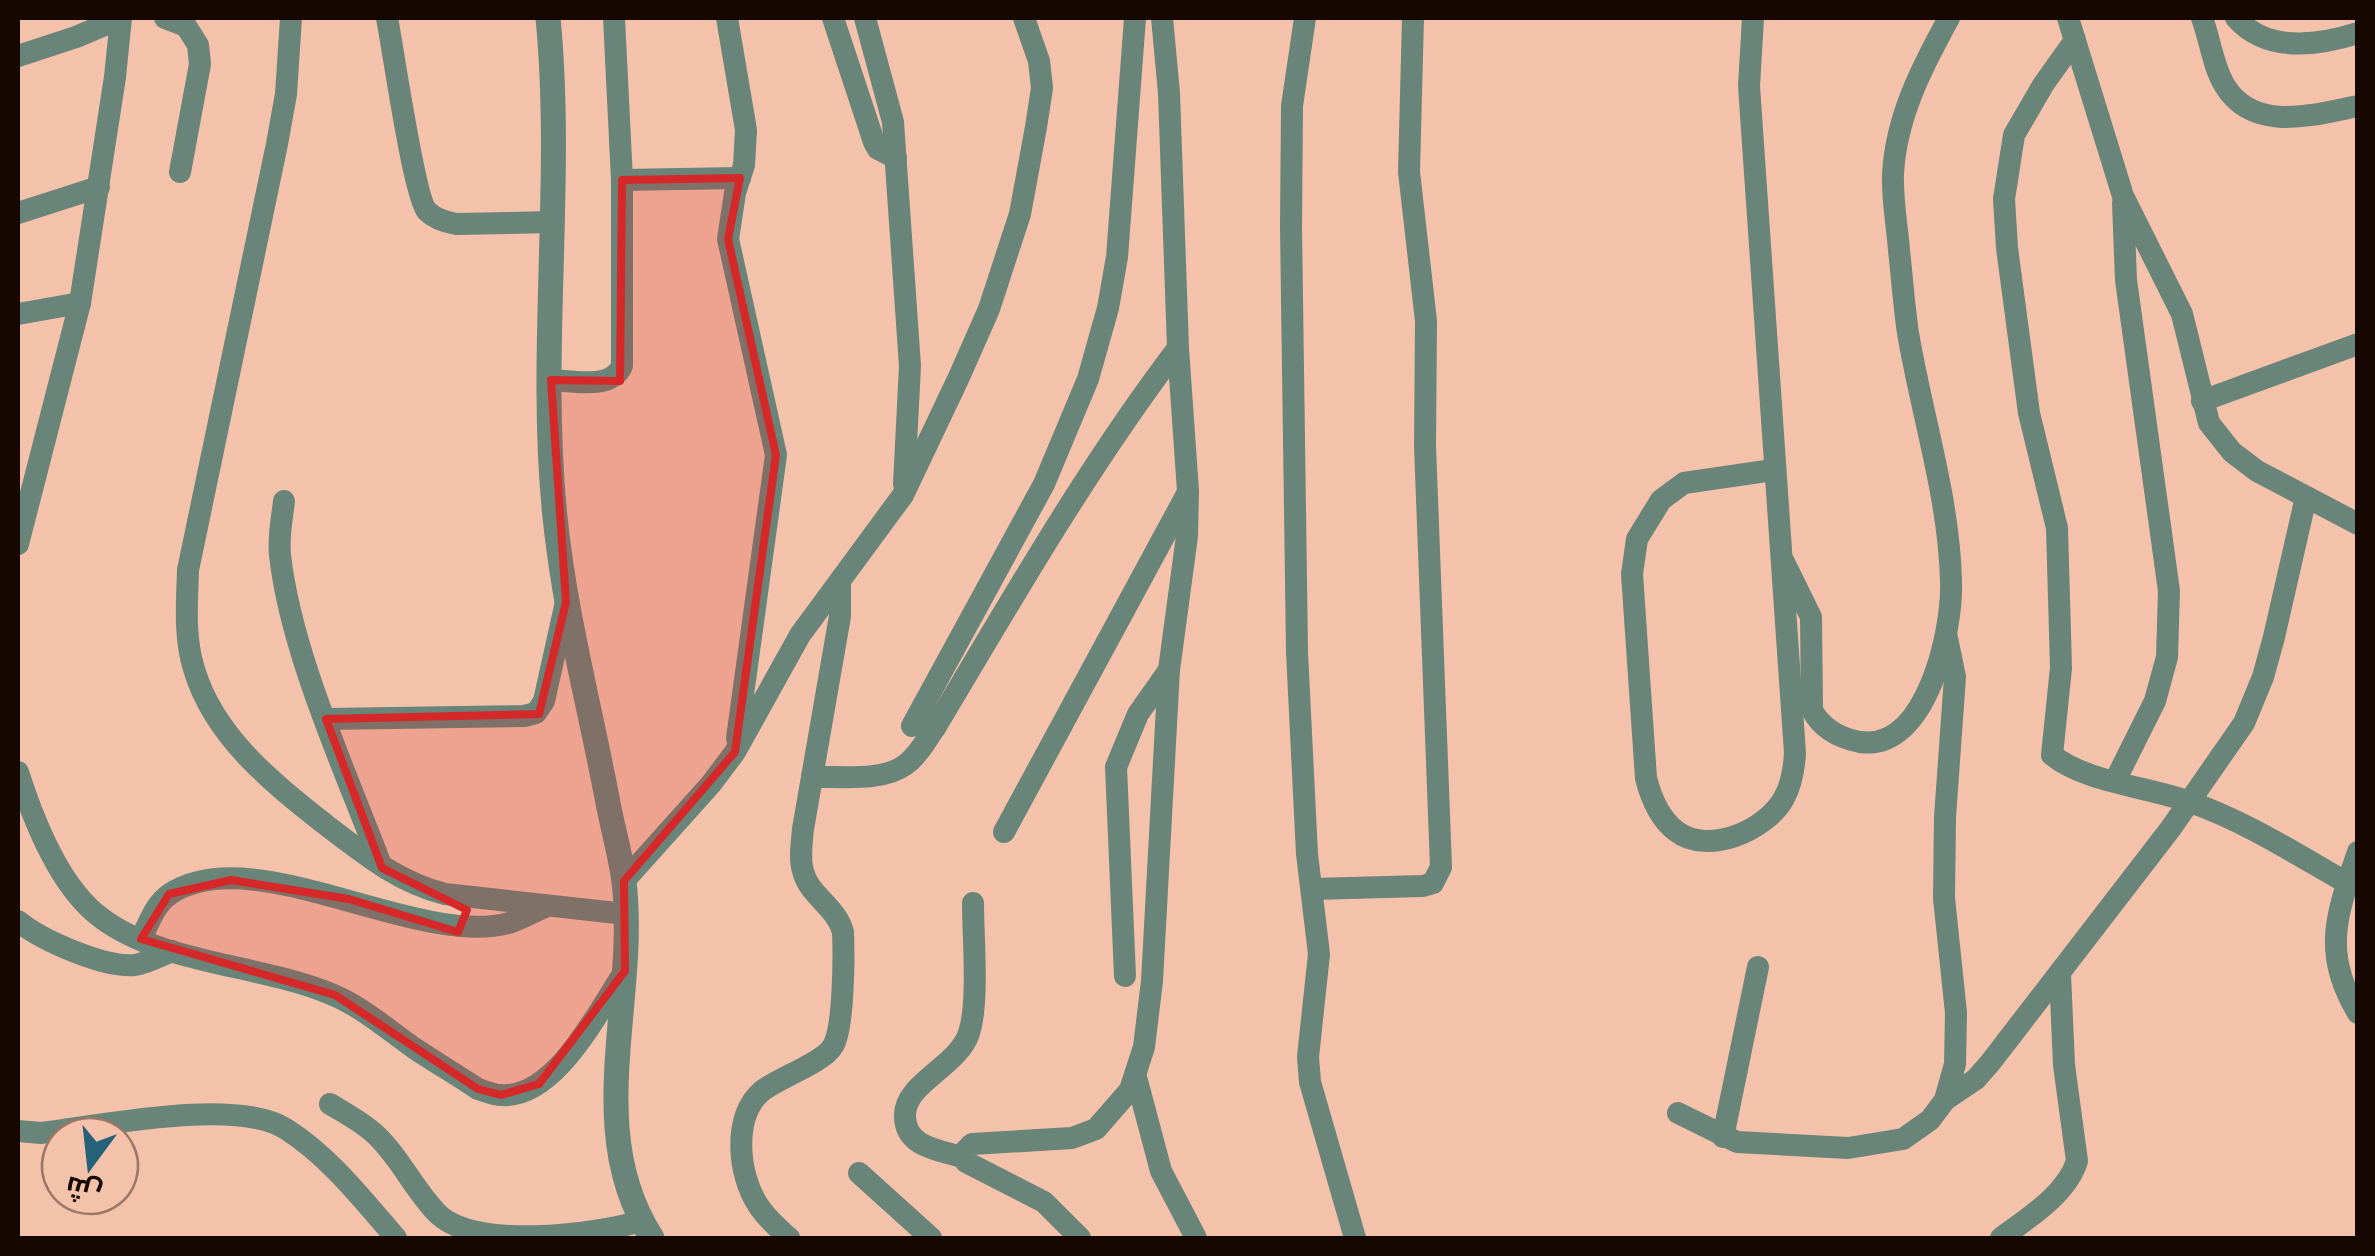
<svg xmlns="http://www.w3.org/2000/svg" width="2375" height="1256" font-family="Lora,Cairo,serif">
<rect width="100%" height="100%" fill="#f4c2aa"/>
<g fill="none" stroke-linecap="round" stroke-linejoin="round">
<g stroke="#698478" stroke-width="22">
<path d="M 165,18 L 186,26 L 198,45 L 200,64 L 180,172"/>
<path d="M 291,18 L 286,94 L 277,144 L 188,570 C 187,603 184,637 194,669 C 214,737 273,783 326,825 C 364,854 398,882 445,894 L 626,914"/>
<path d="M 387,18 C 393,48 414,197 427,211 C 435,219 445,222 456,224 L 553,222"/>
<path d="M 727,18 L 746,130 L 744,165 L 735,193 L 728,239 L 776,455 L 737,738"/>
<path d="M 833,18 L 874,142 L 878,149 L 896,158"/>
<path d="M 865,18 L 893,122 L 910,366 L 904,484"/>
<path d="M 1305,18 L 1292,106 L 1291,227 L 1297,652 L 1307,854 L 1319,954 L 1308,1057 L 1310,1082 L 1355,1238"/>
<path d="M 1753,18 L 1749,86 L 1795,753 C 1794,769 1792,784 1784,798 C 1767,830 1708,856 1676,831 C 1659,818 1651,798 1646,778 L 1632,574 L 1637,539 L 1661,500 L 1684,483 L 1773,470"/>
<path d="M 2068,18 L 2123,196 L 2182,314 L 2209,423 L 2232,452 L 2257,471 L 2358,524"/>
<path d="M 2202,18 C 2210,39 2213,67 2225,86 C 2254,133 2313,115 2358,106"/>
<path d="M 2236,18 C 2267,53 2317,46 2358,33"/>
<path d="M 2075,40 L 2043,85 L 2014,135 L 2004,199 L 2007,248 L 2029,413 L 2057,528 L 2061,668 L 2052,755 C 2085,782 2149,787 2190,802 C 2245,821 2296,854 2347,883"/>
<path d="M 18,56 L 76,37 L 121,18 L 115,77 L 80,303 L 18,544"/>
<path d="M 622,180 L 740,178"/>
<path d="M 18,213 L 99,187"/>
<path d="M 18,314 L 80,303"/>
<path d="M 551,380 C 574,381 611,390 622,366 L 622,180 L 614,18"/>
<path d="M 2202,401 L 2358,344"/>
<path d="M 284,501 C 282,519 278,537 280,555 C 291,654 346,772 381,865"/>
<path d="M 1784,562 L 1811,617 L 1812,710 C 1822,729 1839,738 1860,742 C 1927,752 1953,629 1951,581 C 1949,497 1922,416 1908,333 C 1904,306 1902,277 1899,250 C 1897,225 1892,199 1893,174 C 1896,117 1922,67 1949,18"/>
<path d="M 326,719 L 524,716 L 536,713 L 544,701 L 566,602"/>
<path d="M 912,726 L 1044,484 L 1088,379 L 1108,308 L 1117,257 L 1135,18"/>
<path d="M 18,772 C 33,819 60,887 100,917 C 161,964 259,964 331,994 C 361,1006 387,1029 414,1048 C 435,1062 457,1075 478,1089 C 485,1091 494,1095 501,1095 C 556,1099 599,1009 625,971"/>
<path d="M 812,777 C 840,776 882,782 905,765 C 918,756 926,740 935,728 C 1012,599 1087,468 1178,348"/>
<path d="M 2115,781 L 2155,701 L 2167,657 L 2169,591 L 2126,280 L 2123,203"/>
<path d="M 1004,832 L 1187,494"/>
<path d="M 2358,852 C 2337,913 2321,953 2358,1013"/>
<path d="M 624,881 L 711,784 L 735,752 L 800,635 L 903,495 L 959,377 L 989,309 L 1020,214 L 1036,127 L 1042,88 L 1039,61 L 1024,18"/>
<path d="M 1313,889 L 1423,886 L 1433,883 L 1441,867 L 1425,446 L 1426,321 L 1409,172 L 1413,18"/>
<path d="M 18,921 C 41,940 104,968 135,965 C 148,963 160,956 172,951"/>
<path d="M 141,939 C 149,923 155,904 170,894 C 253,839 416,948 509,923 C 521,919 533,912 545,907"/>
<path d="M 1125,976 L 1116,767 L 1138,714 L 1169,670"/>
<path d="M 1136,1077 L 1161,1171 L 1196,1238"/>
<path d="M 1945,1100 L 1976,1079 L 1990,1063 L 2171,828 L 2244,723 L 2263,677 L 2274,637 L 2306,497"/>
<path d="M 330,1104 C 345,1113 362,1122 375,1134 C 400,1157 414,1190 438,1214 C 475,1250 594,1235 641,1221"/>
<path d="M 1678,1113 L 1737,1142 L 1848,1148 L 1903,1139 L 1930,1120 L 1945,1100 L 1955,1064 L 1956,1013 L 1944,898 L 1945,817 L 1955,677 L 1947,638"/>
<path d="M 18,1131 L 41,1133 C 100,1126 236,1097 286,1129 C 330,1157 363,1200 396,1238"/>
<path d="M 1723,1137 L 1758,967"/>
<path d="M 962,1157 C 939,1150 905,1147 905,1116 C 904,1083 958,1067 969,1033 C 979,1002 973,938 973,903"/>
<path d="M 859,1173 L 931,1238"/>
<path d="M 789,1238 C 778,1228 766,1218 758,1205 C 738,1175 732,1116 762,1091 C 780,1077 823,1063 833,1046 C 844,1028 844,955 843,932 C 836,906 809,896 803,871 C 799,858 802,842 803,829 L 840,616 L 840,581"/>
<path d="M 1080,1238 L 1044,1202 L 966,1162 L 962,1154 L 972,1144 L 1072,1138 L 1096,1129 L 1130,1090 L 1144,1047 L 1152,981 L 1169,670 L 1187,536 L 1188,491 L 1178,348 L 1169,93 L 1162,18"/>
<path d="M 2001,1238 C 2028,1218 2067,1194 2077,1161 L 2064,1065 L 2060,974"/>
</g>
<path stroke="#698478" stroke-width="25" d="M 548,18 C 564,183 538,352 555,517 C 565,616 591,711 609,808 C 614,833 621,857 624,882 C 638,1001 582,1130 652,1238"/>
</g>
<path fill="#d62828" fill-opacity="0.2" stroke="#d62828" stroke-width="8" stroke-linejoin="round" d="M 740,178 L 728,239 L 776,455 L 735,752 L 624,881 L 625,971 L 539,1084 L 501,1095 L 478,1089 L 335,995 L 141,939 L 169,894 L 231,880 L 349,899 L 458,932 L 467,910 L 382,868 L 326,719 L 539,714 L 566,602 L 551,380 L 620,381 L 622,180 Z"/>
<rect width="2375" height="1256" fill="none" stroke="#160702" stroke-width="40"/>
<g transform="translate(90 1166) rotate(195)"><circle r="48" fill="#f4c2aa" stroke="#9b7767" stroke-width="2.5"/>
<path d="M0-8L18 38L0 25L-18 38Z" fill="#256279"/>
<text y="-15" font-size="28" font-weight="bold" text-anchor="middle" fill="#160702">ش</text>
</g>
</svg>
